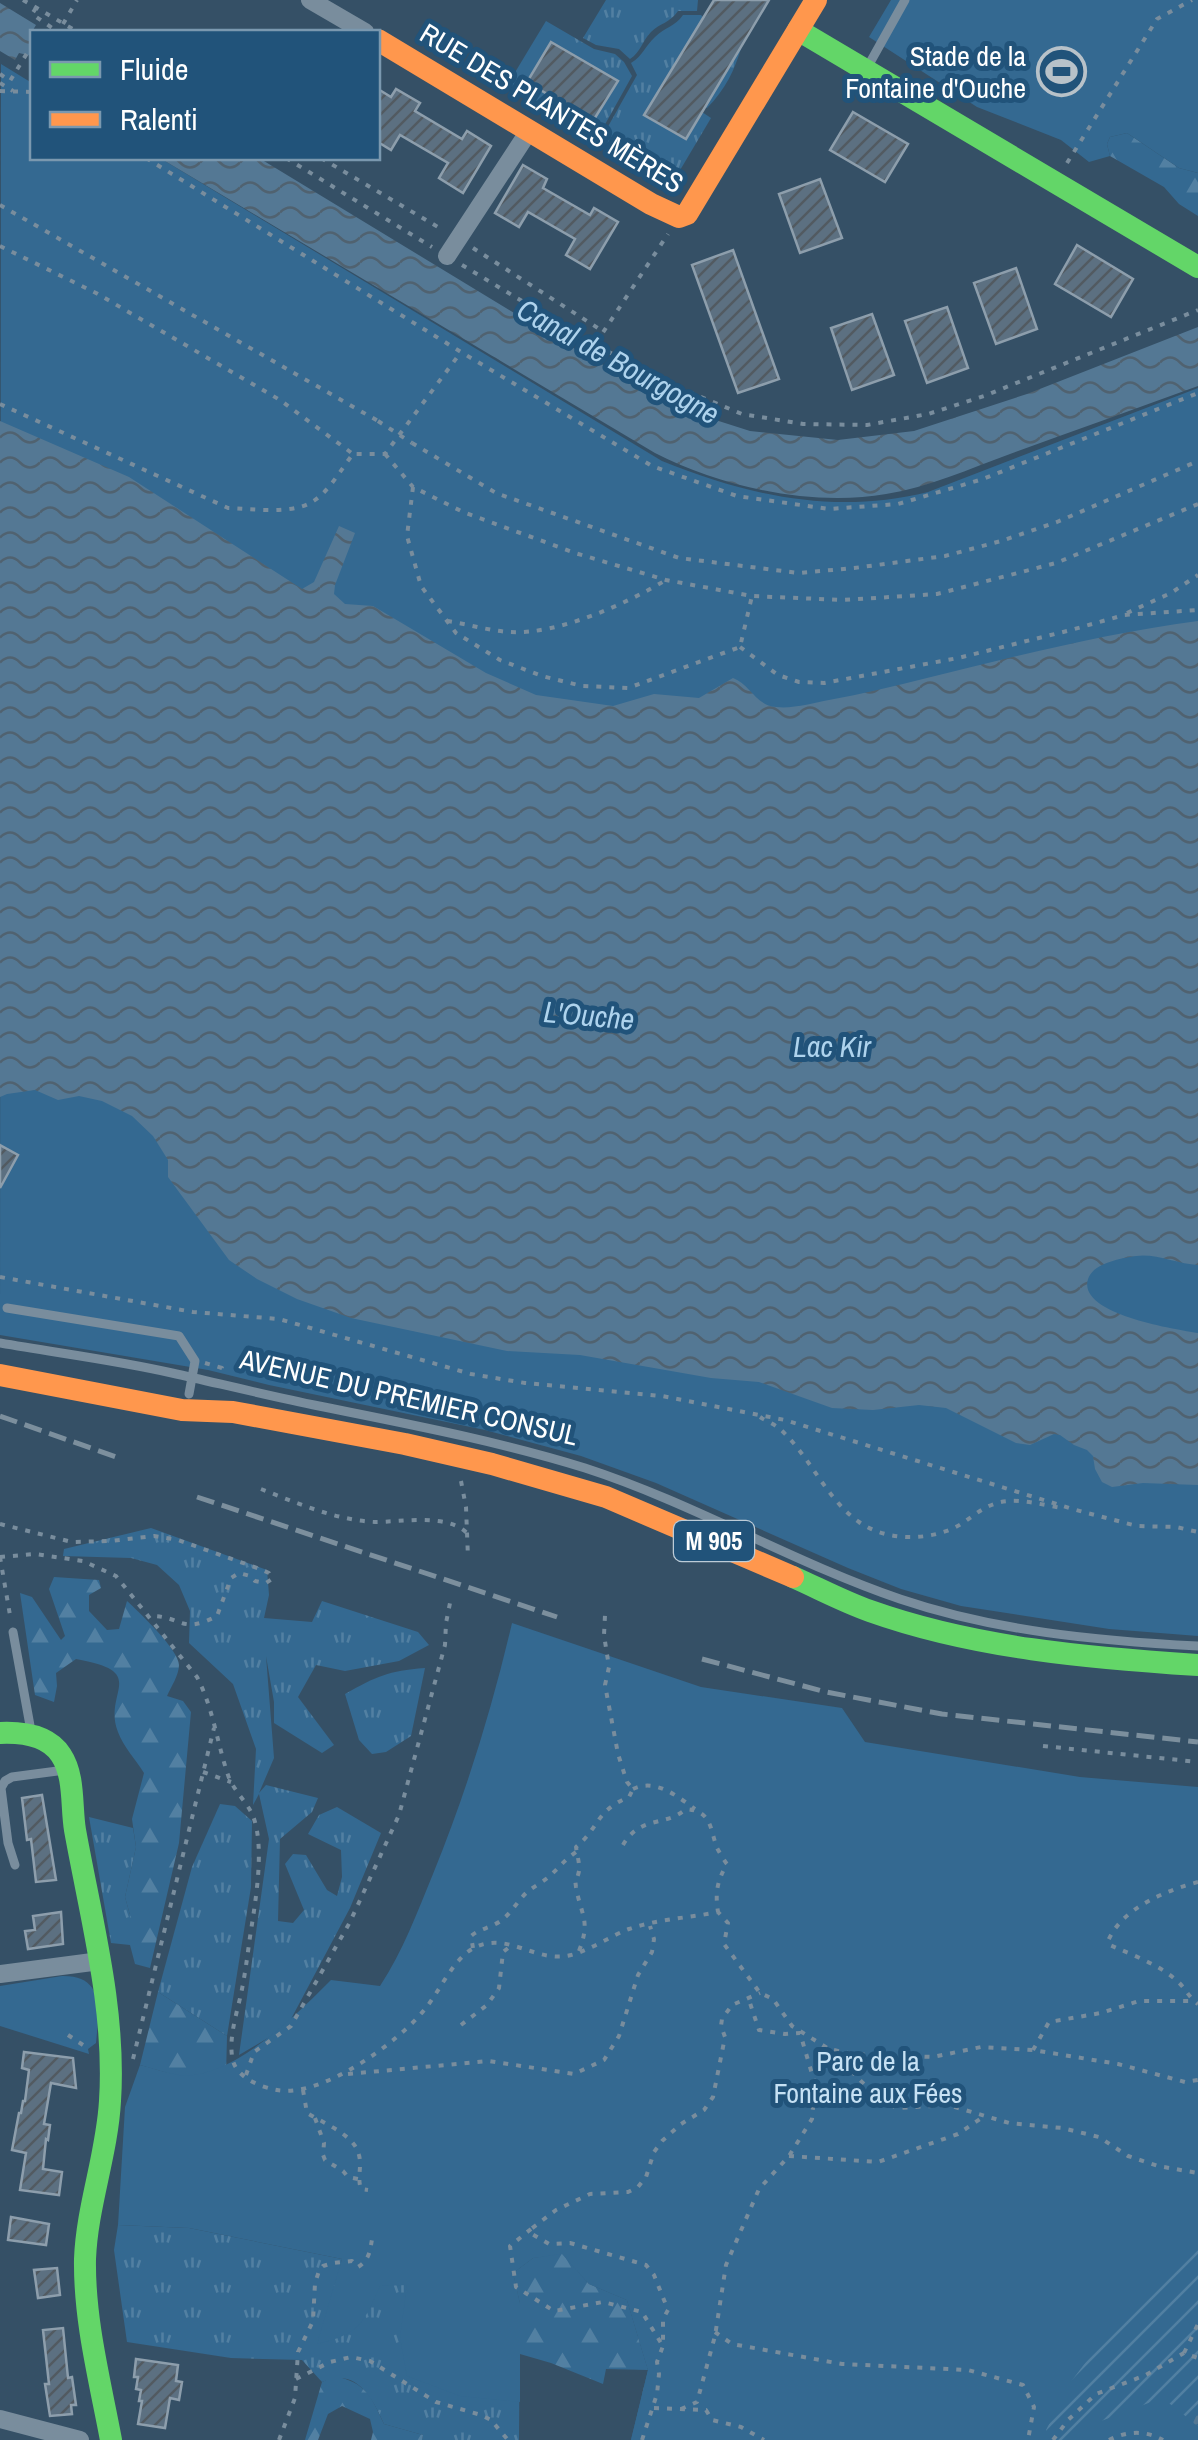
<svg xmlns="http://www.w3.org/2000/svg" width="1198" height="2440" font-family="'Archivo Narrow',sans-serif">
<defs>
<pattern id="grass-tufts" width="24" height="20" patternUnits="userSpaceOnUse" patternTransform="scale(2.5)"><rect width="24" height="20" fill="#346991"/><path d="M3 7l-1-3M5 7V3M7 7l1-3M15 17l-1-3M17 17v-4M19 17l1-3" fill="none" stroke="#5280a2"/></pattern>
<pattern id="forest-firs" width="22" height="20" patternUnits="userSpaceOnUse" patternTransform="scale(2.5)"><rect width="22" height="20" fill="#346991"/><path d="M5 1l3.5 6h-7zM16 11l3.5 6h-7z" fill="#5280a2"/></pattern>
<pattern id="garden-furrows" width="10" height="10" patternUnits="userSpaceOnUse" patternTransform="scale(2.5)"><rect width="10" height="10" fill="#346991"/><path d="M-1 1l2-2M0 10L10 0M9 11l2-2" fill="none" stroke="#5280a2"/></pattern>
<pattern id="water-waves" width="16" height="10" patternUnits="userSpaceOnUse" patternTransform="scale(2.5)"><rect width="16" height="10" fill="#547894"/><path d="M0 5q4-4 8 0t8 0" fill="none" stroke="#506270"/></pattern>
<pattern id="building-hatch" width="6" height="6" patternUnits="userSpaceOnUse" patternTransform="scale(2.5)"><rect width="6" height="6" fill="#5c7081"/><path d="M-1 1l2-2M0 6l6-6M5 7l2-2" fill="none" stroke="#525a61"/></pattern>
</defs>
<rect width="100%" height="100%" fill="#355066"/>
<g fill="url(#grass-tufts)">
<path d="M 606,0 L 698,0 L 697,11 L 678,11 C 670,23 660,23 651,32 C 642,41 641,52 630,59 L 619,49 L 596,45 L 583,38 Z"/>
<path d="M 683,15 L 701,15 L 714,29 L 701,21 L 696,30 L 742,45 C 735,70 725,90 707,108 L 655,98 L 645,114 L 685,139 L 702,112 L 711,118 L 673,182 L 601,139 L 637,75 L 631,63 C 643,56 645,46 655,37 C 665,27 675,27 683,15 Z"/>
<path d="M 546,21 L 594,49 L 615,54 L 624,62 L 632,76 L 598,137 L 508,84 Z"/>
<path d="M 151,1528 L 267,1570 L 269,1595 L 264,1618 L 312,1622 L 322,1601 L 418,1632 L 429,1645 L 399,1661 L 345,1671 L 316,1665 L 298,1697 L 334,1745 L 322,1753 L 274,1723 L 274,1702 L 266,1656 L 274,1758 L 259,1793 L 266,1785 L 318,1798 L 312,1812 L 280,1839 L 278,1921 L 293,1923 L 304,1910 L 285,1864 L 293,1854 L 306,1855 L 327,1890 L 337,1896 L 342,1877 L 341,1850 L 308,1834 L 319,1815 L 337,1807 L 381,1833 L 350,1908 L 291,2019 L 278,2032 L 239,2055 L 269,1839 L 259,1794 L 253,1805 L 256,1749 L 233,1684 L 189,1643 L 190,1611 L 179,1585 L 157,1565 L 131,1558 L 63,1556 L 64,1549 Z"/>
<path d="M 425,1668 L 411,1736 L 386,1752 L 372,1754 L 359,1740 L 345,1694 C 377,1676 388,1671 425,1668 Z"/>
<path d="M 220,1804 L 235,1806 L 252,1821 L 251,1887 L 227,2036 L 158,1992 L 192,1867 Z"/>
<path d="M 89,1817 L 133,1828 L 136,1847 L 125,1897 L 130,1915 L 130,1945 L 111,1943 Z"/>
<path d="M 721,2032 L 740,2036 L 747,2060 L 738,2096 L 726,2132 L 731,2149 L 754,2162 C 746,2184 760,2235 783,2244 C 788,2247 794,2246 800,2247 L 819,2228 L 842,2218 L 905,2220 L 966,2199 L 976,2185 L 998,2175 L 1065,2167 L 1092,2173 L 1110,2190 L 1198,2209 L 1198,2426 L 1166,2400 L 1165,2409 L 1193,2440 L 1178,2440 C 1148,2412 1126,2425 1093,2440 L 685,2440 L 697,2356 L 714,2281 L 679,2272 L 694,2280 L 698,2291 L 683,2365 L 676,2440 L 631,2440 L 648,2370 L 627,2300 L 589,2284 L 562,2254 L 533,2258 L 513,2273 L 520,2304 L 519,2440 L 422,2440 L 423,2435 L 384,2424 C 372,2397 356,2367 322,2382 L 302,2360 L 231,2358 L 127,2342 L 114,2250 L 118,2225 L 189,2228 L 342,2259 L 338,2278 L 375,2268 L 403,2251 L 431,2248 L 448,2238 L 494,2200 L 553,2197 L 603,2179 L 634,2197 C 646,2173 652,2148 669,2126 C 676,2117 686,2116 695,2109 C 713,2098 717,2058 723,2037 Z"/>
</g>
<g fill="url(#forest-firs)">
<path d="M 1127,133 L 1179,168 L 1198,173 L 1198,216 L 1179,204 L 1164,187 L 1110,156 L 1107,144 L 1110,137 Z"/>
<path d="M 54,1577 L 99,1580 L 101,1588 L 89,1595 L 89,1611 L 107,1630 L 119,1629 L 127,1601 C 139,1612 179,1650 179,1665 C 179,1675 171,1687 167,1696 L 183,1701 L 191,1712 L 179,1843 L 150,1968 L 135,1964 L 130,1945 L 130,1915 L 125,1897 L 136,1847 L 132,1819 L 144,1773 C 136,1760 123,1746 118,1732 C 102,1692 151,1672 76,1659 L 56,1673 L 57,1686 L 54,1702 L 35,1695 L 20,1593 L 32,1597 L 61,1640 L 65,1636 L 49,1589 Z"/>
<path d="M 158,1992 L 227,2036 L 226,2075 L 297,2111 L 140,2065 Z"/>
<path d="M 562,2253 L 589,2284 L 627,2300 L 648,2370 L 606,2369 L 603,2384 L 551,2363 L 520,2354 L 520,2304 L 513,2273 L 533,2258 Z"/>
<path d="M 335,2376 C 366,2383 371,2396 384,2424 L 423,2435 L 422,2440 L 371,2440 L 373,2432 L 370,2419 L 342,2406 L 328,2414 L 318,2440 L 305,2440 L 322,2382 Z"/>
</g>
<g fill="#346991">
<path d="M 891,0 L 1198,0 L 1198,173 L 1179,168 L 1127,133 L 1110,137 L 1107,144 L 1110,156 L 1089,162 L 1061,140 L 977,107 L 869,37 Z"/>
<path d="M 1,64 L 32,83 L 32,158 L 160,158 L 662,461 C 749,496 834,515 928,492 L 1198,388 L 1198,1636 L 1109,1629 L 961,1606 L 901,1589 L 848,1568 L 656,1483 L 581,1456 L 485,1430 L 269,1385 L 208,1370 L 0,1335 Z"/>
<path d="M 512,1623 L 701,1687 L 842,1708 L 865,1742 L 1080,1777 L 1198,1787 L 1198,2440 L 631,2440 L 648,2370 L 627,2300 L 589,2284 L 562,2254 L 533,2258 L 513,2273 L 520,2304 L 520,2402 L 460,2396 L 407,2376 L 400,2338 L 407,2285 L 380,2286 C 363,2324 360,2334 317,2344 L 342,2259 L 189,2228 L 118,2225 L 125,2107 L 140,2065 C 153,2068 166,2073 179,2075 C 231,2081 297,2014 331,1980 L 380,1986 C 403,1951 417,1913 433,1874 C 466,1793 492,1709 512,1623 Z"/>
<path d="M 62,1976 C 105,1975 99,2011 96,2043 L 88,2049 L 89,2054 L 0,2026 L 0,1986 Z"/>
</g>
<path fill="url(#garden-furrows)" d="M 1198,2240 L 1198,2426 L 1165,2400 L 1159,2399 L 1096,2423 L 1070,2440 L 1052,2440 L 1047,2437 L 1046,2430 L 1070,2383 L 1113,2326 Z"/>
<g fill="url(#water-waves)">
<path d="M 0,3 L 36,25 L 30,35 L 32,39 L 32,56 L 19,53 L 15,60 L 0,51 Z"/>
<path d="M 160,158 L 259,158 L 547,333 L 621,375 L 703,416 L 750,431 L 838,440 L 914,431 L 1027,394 L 1198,327 L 1198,386 C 1135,409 1073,431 1010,454 C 969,469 929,487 886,494 C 812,507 721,487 655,453 Z"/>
<path d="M 0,421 L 129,477 L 302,589 L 314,582 L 339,526 L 355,533 L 335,585 L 334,594 L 345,604 L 373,606 L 486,673 L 536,695 L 613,706 L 654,694 L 699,698 L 733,678 C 750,684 756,706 776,707 C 793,709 813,703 829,700 C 862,694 895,686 927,678 C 1017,656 1106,633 1198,621 L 1198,1265 C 1178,1264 1155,1253 1136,1256 C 1122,1258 1093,1263 1088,1279 C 1077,1314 1174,1329 1198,1333 L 1198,1485 L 1143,1483 L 1112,1487 L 1102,1482 L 1095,1469 L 1093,1456 L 1087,1450 L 1074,1445 L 1060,1435 L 1054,1434 L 1030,1445 L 1016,1443 L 946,1408 L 919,1405 L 873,1410 L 832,1408 L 759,1382 L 711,1378 L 580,1355 L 507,1351 L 351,1318 L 297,1299 L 257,1279 L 229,1260 L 168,1177 L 168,1160 L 153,1136 L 132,1116 L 102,1101 L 79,1096 L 58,1100 L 35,1090 L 7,1094 L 0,1097 Z"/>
</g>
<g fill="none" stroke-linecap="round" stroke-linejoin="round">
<path stroke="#547894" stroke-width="5" d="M 1196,2422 L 1198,2418"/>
</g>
<g fill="url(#building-hatch)" stroke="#8d9eac" stroke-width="2.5">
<path d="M 714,0 L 769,0 L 686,139 L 644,115 Z"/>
<path d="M 551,42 L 618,81 L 593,121 L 527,82 Z"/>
<path d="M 378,89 L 391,97 L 396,89 L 420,103 L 415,111 L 462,139 L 467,131 L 491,146 L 463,193 L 439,178 L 448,163 L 400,135 L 391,150 L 378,142 Z"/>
<path d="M 853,112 L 908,144 L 885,182 L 830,150 Z"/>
<path d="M 523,165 L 547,179 L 543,188 L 590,215 L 594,208 L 618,222 L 590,269 L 566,255 L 575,239 L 528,212 L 519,227 L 495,213 Z"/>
<path d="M 820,179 L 842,238 L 800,253 L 779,194 Z"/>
<path d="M 1077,245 L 1133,279 L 1111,317 L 1055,284 Z"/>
<path d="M 733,250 L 779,379 L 738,393 L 692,265 Z"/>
<path d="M 1016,268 L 1037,329 L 996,344 L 974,283 Z"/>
<path d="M 947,307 L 968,368 L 927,383 L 905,321 Z"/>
<path d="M 872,314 L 894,375 L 852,390 L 831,328 Z"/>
<path d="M 0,1145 L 18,1155 L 0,1188 Z"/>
<path d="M 42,1795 L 56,1880 L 36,1882 L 31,1839 L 27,1840 L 22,1798 Z"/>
<path d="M 61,1912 L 63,1944 L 28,1949 L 25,1931 L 35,1930 L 33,1916 Z"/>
<path d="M 24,2052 L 73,2058 L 76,2088 L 51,2083 L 44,2124 L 50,2125 L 48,2140 L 46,2139 L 43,2169 L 62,2172 L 59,2195 L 20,2190 L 26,2153 L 12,2150 L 19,2113 L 21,2113 L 23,2101 L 25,2101 L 29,2070 L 22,2068 Z"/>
<path d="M 11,2217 L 49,2224 L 46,2245 L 8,2240 Z"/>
<path d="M 57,2268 L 60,2295 L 38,2298 L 34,2270 Z"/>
<path d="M 63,2328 L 68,2378 L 72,2377 L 76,2405 L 71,2405 L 72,2414 L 50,2416 L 45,2384 L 49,2384 L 43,2330 Z"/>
<path d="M 136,2359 L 178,2365 L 176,2381 L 182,2382 L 179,2400 L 170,2398 L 165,2428 L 138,2424 L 142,2401 L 139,2401 L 141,2390 L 136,2389 L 138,2377 L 134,2377 Z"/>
</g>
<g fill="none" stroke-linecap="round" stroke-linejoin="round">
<g stroke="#798d9d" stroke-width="4" stroke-dasharray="5 8" stroke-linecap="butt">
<path d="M 23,0 L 78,32"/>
<path d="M 36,8 L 32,14 L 58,32"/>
<path d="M 63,24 L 77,0"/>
<path d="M 0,74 L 10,81 L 32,45"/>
<path d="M 0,83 L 13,91"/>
<path d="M 0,91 L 32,92"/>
<path d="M 146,158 L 461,352 L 652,466 L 737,496 L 829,509 L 898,504 L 983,479 L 1198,393"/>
<path d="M 286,158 L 432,247"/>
<path d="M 321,158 L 443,230"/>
<path d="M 1067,163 L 1157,19 L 1192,0"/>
<path d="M 0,205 L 378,421"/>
<path d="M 0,246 L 96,293 L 280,400 L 353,454"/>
<path d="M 473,248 L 604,332"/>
<path d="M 462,265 L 595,345 L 682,389 L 742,414 L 803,424 L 867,425 L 928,414 L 984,396 L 1198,310"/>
<path d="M 596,343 L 668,234"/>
<path d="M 0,404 L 228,508 C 251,509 290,514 310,503 C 328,494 341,469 353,454 L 385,454 L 461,352"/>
<path d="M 412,443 L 496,493 L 679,558 L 799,573 L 854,568 L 945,556 L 1001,541 L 1057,522 L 1198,461"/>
<path d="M 385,454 L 413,487 L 463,512 L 575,553 L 666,580 L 752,596 L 843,600 L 937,594 L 1056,563 L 1198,504"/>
<path d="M 413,487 L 407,536 L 421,586 L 456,633 L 500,660 L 542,676 L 582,686 L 628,688 L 740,647 L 752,596"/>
<path d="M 1127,613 L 1171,593 L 1198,575"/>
<path d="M 447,621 C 468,624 489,631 510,632 C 557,635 626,604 666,580"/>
<path d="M 740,647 L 778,675 L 799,682 L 824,683 L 958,658 L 1071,630 L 1124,615 L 1198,610"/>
<path d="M 0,1277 L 193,1312 L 279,1319 L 471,1374 L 525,1383 L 662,1396 L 785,1420 L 1076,1510 L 1137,1526 L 1176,1527 L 1198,1532"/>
<path d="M 205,1363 L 222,1368 L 222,1370"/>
<path d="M 760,1417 C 766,1421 774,1424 780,1429 C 810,1456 826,1499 859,1522 C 886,1541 925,1541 954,1528 C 968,1521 979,1509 994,1504 C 1014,1496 1041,1505 1062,1508"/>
<path d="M 461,1481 L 466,1507 L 468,1558"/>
<path d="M 261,1489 C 297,1503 335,1520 375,1522 C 401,1522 447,1513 467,1533"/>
<path d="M 0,1524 L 72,1542 L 110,1541 L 154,1536 L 178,1540 L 260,1569 L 269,1573 L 272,1579 L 266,1583 L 255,1581 L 250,1576 L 239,1573 L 231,1578 L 217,1616 C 181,1635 182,1616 151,1616"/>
<path d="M 0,1557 L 35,1554 L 83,1561 L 116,1576 L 197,1677 C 214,1710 217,1744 229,1778 C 235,1792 247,1802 253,1816 C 266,1850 254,1908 249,1944 C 247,1959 245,1974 242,1989 C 238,2010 229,2034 232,2056 C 234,2077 260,2087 277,2090 C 322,2098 399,2042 425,2009 C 439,1992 453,1960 472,1949 C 505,1930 532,1961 566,1956 C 586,1953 610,1936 629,1929 C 657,1919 689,1918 718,1912 L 728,1923 L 724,1944 L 760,1993 L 773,1999 L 792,2026 L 829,2049 L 879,2099 L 897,2108 L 948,2105 L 1009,2123 L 1062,2128 L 1099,2137 L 1128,2156 L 1158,2166 L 1198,2173"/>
<path d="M 0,1557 L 11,1621"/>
<path d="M 1043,1746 L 1198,1762"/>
<path d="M 203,1772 L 231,1782"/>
<path d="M 633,1789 C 655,1778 677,1796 695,1809"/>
<path d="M 623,1845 C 640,1815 666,1827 686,1809 C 712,1811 710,1829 717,1848 C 718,1850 725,1862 727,1864 C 717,1881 715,1893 718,1912"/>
<path d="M 1198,1882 C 1165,1891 1122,1908 1108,1941 L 1110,1945 C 1132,1955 1158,1964 1176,1980 C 1185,1987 1189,1998 1198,2004"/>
<path d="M 473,1948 L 471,1936 C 479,1929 490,1928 499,1922 C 511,1914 516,1903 526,1893 C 534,1886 545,1881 552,1874 C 560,1866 566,1859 576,1852"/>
<path d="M 579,1951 C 591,1920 581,1916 576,1887 C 574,1872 576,1886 579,1871 C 580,1865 577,1854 576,1847 C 600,1827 595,1811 629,1797 L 633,1789 L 627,1782 L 618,1754 L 605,1685 L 609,1667 L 604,1635 L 605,1615"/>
<path d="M 461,2025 L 487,2005 L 499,1988 L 503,1952 L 512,1945"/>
<path d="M 68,2035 L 89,2049"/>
<path d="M 834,2050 L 852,2054 L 933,2057 L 981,2047 L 1033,2050 L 1118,2064 L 1185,2082 L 1198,2080"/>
<path d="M 1033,2050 L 1049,2022 L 1101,2013 L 1139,2001 L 1192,2001"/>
<path d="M 133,2059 L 214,1728"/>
<path d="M 348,2074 L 489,2061 L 574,2074 L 604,2060 L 619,2036 L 638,1975 L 652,1952 L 654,1939 L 650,1926"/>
<path d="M 246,2075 L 254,2052 L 291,2026 L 350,1922 L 399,1815 L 445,1645 L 446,1623 L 450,1603"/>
<path d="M 303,2090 L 307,2113 C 323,2123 355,2135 359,2155 C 362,2167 357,2178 361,2189 L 368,2190"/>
<path d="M 315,2118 L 324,2143 L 323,2155 L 325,2160 L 343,2171 L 348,2177 L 358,2179"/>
<path d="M 789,2156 L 878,2162 L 958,2134 L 983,2117"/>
<path d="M 531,2229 L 510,2246 L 516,2287 L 554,2311 L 603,2302 L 642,2312 L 661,2343"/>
<path d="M 715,2332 L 732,2344 L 842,2364 L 968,2370 L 1023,2385 L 1034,2407 L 1028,2440"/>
<path d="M 1184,2353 L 1198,2324"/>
<path d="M 296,2379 L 330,2362 L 351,2357 L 370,2361 L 436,2402 L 481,2415 L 491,2420 L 508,2440"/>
<path d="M 654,2408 L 706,2410 L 712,2420 L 741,2427 L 764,2440"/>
<path d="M 681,2409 L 697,2402 L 715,2336 L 726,2265 L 759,2189 L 789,2156 L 812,2119 L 815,2084 L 800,2033 L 785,2034 L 759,2030 L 748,1997"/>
<path d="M 279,2440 L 295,2398 L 298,2352 L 313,2321 L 315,2283 L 319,2271 L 323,2266 L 333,2263 L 352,2261 L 358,2267 C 371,2259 370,2248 373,2234"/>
<path d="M 642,2440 L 657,2394 L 659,2374 L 657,2362 L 663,2346 L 663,2319 L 668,2310 L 654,2275 L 646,2265 L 570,2243 L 549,2244 L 532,2234 L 531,2229 L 556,2210 L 590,2194 L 628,2192 L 638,2187 L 646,2177 L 654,2152 L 662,2141 L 681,2124 L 704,2110 L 713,2097 L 725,2037 L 721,2026 L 722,2019 L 732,2005 L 760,1993"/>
<path d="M 1053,2440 L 1068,2420 L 1096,2394 L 1146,2375 L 1184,2353 L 1198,2358"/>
<path d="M 1109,2440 C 1127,2431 1145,2430 1163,2440"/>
</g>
<g stroke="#798d9d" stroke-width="9">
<path d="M 867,68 L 905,0"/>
<path d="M 7,1308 L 179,1336 L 195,1361 L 189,1394"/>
<path d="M 0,1343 C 57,1353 115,1360 172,1373 C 221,1384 270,1396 319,1406 C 408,1424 498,1441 585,1468 C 693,1503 792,1562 900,1599 C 994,1631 1098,1641 1198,1646"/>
<path d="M 13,1632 L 31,1731"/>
<path d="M 15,1865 L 8,1843 L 1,1788 L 5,1781 L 12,1777 L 65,1770"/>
</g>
<g stroke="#798d9d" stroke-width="18">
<path d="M 310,0 L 365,32"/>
<path d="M 447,256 L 529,131"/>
<path d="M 0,1974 L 100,1961"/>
<path d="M 0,2419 L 80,2440"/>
</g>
<g stroke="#63d668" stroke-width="22">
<path d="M 798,30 L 1198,267"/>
<path d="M 793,1577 C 818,1588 844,1602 870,1611 C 974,1648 1089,1658 1198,1665"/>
<path d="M 0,1733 C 23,1732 48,1735 61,1755 C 75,1776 71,1806 75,1830 C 91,1919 116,2010 110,2101 C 107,2155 87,2206 85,2259 C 84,2320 100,2381 111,2440"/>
</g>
<g stroke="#ff974d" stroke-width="22">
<path d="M 378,40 L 651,204 L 679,217 L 687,214 L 816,0"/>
<path d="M 0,1375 L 182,1410 L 233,1412 L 405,1444 L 492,1464 L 606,1497 L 793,1577"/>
</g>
<g stroke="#7c8f9d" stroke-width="5" stroke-dasharray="18 8" stroke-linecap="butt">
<path d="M 0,1416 L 122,1459"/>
<path d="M 197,1497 L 557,1617"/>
<path d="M 702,1659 L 826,1692 L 942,1714 L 1198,1742"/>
</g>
<path stroke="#798d9d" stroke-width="4" stroke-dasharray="5 8" stroke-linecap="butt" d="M 378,421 L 412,443"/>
</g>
<defs>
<symbol id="stadium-ring" viewBox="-11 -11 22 22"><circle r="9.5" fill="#21537a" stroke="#b8c2c9" stroke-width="1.5"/><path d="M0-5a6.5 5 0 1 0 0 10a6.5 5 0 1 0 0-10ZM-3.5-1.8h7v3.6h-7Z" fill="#b8c2c9"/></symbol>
</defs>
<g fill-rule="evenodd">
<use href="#stadium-ring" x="1034" y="44" width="55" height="55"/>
</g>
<g text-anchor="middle" stroke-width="10" stroke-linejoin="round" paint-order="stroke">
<rect fill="#21537a" stroke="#bccbd7" stroke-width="2.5" x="674" y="1521" width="80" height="40" rx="8"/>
<g font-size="25" font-weight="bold" fill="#fff">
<text x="714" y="1550">M 905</text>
</g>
<g font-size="28" fill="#fff" stroke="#21537a" text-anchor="end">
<text x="1026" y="66">Stade de la<tspan x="1026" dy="32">Fontaine d'Ouche</tspan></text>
</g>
<g font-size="28" fill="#fff" stroke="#21537a">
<text transform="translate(552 108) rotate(31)" y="10">RUE DES PLANTES MÈRES</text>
<text transform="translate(409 1397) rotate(13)" y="10">AVENUE DU PREMIER CONSUL</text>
</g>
<g font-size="28" fill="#c6e1f4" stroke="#21537a">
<text x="868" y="2071">Parc de la<tspan x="868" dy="32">Fontaine aux Fées</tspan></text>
</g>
<g font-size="30" font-style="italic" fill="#aed3ed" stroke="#21537a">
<text transform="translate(618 362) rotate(29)" y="10">Canal de Bourgogne</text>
<text transform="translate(589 1016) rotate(5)" y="10">L'Ouche</text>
<text x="832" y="1057">Lac Kir</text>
</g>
</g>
<rect x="30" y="30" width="350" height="130" fill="#21537a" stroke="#7a98af" stroke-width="2.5"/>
<rect x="50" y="62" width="50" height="15" fill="#63d668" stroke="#7a98af" stroke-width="2.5"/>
<text x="120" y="80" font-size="30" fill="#ffffff">Fluide</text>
<rect x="50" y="112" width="50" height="15" fill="#ff974d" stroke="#7a98af" stroke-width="2.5"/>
<text x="120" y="130" font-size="30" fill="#ffffff">Ralenti</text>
</svg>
